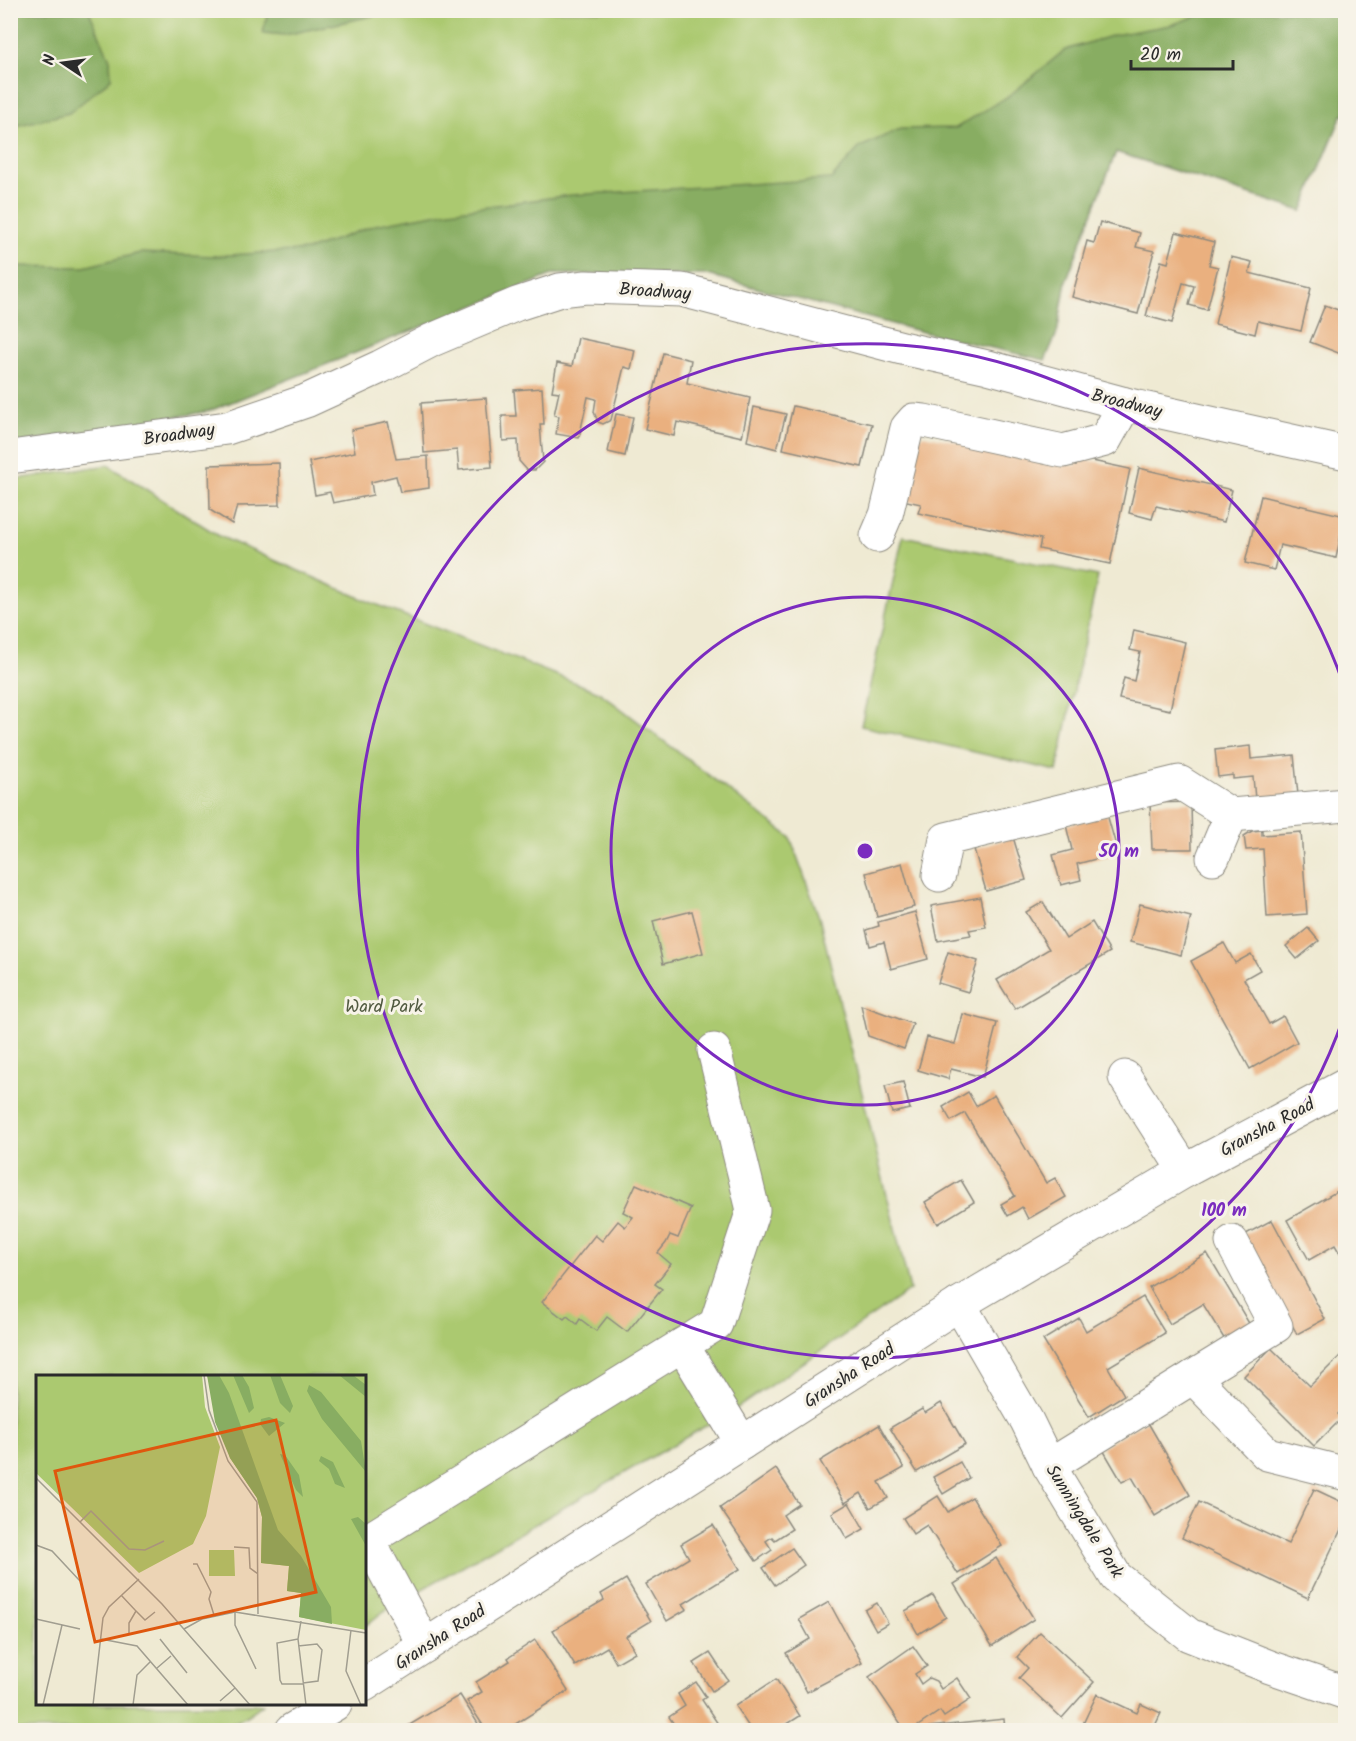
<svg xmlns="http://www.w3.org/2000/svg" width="1356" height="1741" font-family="Kalam,sans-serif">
<rect width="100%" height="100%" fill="#f7f3e8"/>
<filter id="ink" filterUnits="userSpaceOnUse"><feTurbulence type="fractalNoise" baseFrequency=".0167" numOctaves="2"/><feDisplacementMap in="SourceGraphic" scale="12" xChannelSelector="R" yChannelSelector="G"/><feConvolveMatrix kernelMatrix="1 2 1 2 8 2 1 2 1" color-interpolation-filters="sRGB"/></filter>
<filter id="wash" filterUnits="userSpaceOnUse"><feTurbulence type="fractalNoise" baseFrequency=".008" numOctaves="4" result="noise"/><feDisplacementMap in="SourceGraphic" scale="24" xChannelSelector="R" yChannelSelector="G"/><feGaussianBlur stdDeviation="1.35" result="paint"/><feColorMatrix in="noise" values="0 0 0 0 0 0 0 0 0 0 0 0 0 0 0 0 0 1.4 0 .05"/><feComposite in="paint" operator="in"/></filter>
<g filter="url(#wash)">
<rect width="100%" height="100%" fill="#efead3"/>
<g fill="#abc970" stroke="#6b7a4e" stroke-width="1.5">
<path d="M 11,11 L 1345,11 L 1345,116 L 1342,115 L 1302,211 L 1116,152 L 1066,281 L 1057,333 L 1045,360 L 919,331 L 708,275 L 554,274 L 209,411 L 11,445 Z"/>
<path d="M 108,465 L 219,536 L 365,600 L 599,692 L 790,837 L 819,917 L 910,1290 L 737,1408 L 384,1611 L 365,1626 L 364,1376 L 38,1376 L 38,1704 L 263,1704 L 245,1717 L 221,1730 L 11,1730 L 11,480 Z"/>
<path d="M 903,536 L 1098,576 L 1057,771 L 861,726 Z"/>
</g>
<g fill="#88ad62" stroke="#5a6c46" stroke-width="1.5">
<path d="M 10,11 L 89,11 L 110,60 L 111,79 L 69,113 L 11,127 Z"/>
<path d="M 268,11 L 268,10 L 395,11 L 285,35 L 263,33 Z"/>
<path d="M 1211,11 L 1345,11 L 1345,116 L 1342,115 L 1302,211 L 1116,152 L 1066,281 L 1057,333 L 1045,360 L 919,331 L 708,275 L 554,274 L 209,411 L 11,445 L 11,266 L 84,267 L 140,253 L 215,256 L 308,250 L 375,225 L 450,211 L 572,195 L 831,179 L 860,147 L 900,129 L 956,128 L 1010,95 L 1065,50 L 1114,35 L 1171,25 Z"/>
</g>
<g id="blocks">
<g fill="#eab07f">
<path d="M 1100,222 L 1140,233 L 1136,247 L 1154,251 L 1138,314 L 1072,297 L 1087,241 L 1094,243 Z"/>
<path d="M 1176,232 L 1214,242 L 1209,265 L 1218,267 L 1207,310 L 1189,305 L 1194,286 L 1183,283 L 1172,323 L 1146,316 L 1161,261 L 1168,263 Z"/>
<path d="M 1231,257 L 1252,262 L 1249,273 L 1311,288 L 1301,331 L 1258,321 L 1255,334 L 1215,324 Z"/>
<path d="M 1325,305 L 1346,313 L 1346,356 L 1310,342 Z"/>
<path d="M 578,338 L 635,350 L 631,369 L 624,367 L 611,420 L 603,424 L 598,422 L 594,412 L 596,399 L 588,397 L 579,438 L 556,434 L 559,416 L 554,415 L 559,392 L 552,391 L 557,363 L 572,366 Z"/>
<path d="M 663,353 L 691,360 L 687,383 L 750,398 L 742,437 L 677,422 L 674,436 L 645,429 Z"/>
<path d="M 542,388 L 544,424 L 540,424 L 543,462 L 535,470 L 527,470 L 519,461 L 518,440 L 503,441 L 502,416 L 516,416 L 514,390 Z"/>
<path d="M 486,398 L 492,467 L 459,470 L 457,450 L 424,453 L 421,403 Z"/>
<path d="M 793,406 L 872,424 L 862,467 L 783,449 Z"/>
<path d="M 754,407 L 786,414 L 777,449 L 747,441 Z"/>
<path d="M 616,414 L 633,417 L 625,456 L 608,452 Z"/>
<path d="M 388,422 L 396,459 L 428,456 L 429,488 L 400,492 L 396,476 L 371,482 L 373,495 L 333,503 L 330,492 L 315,495 L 309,462 L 355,452 L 351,430 Z"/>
<path d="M 923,435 L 1076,466 L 1078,458 L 1130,469 L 1110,564 L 1039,549 L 1041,539 L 918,513 L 921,504 L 902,500 L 914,443 Z"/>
<path d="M 279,463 L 280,505 L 237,506 L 232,524 L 210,510 L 209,465 Z"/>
<path d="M 1139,468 L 1232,490 L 1224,522 L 1156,506 L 1152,519 L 1129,513 Z"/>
<path d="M 1261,496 L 1345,516 L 1336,558 L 1280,545 L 1274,570 L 1245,563 Z"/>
<path d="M 1134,630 L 1185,642 L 1170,710 L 1119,699 L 1124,678 L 1134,681 L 1140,652 L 1130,650 Z"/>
<path d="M 1250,746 L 1251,759 L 1294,755 L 1298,795 L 1255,799 L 1253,777 L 1233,779 L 1233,775 L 1218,777 L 1215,750 Z"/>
<path d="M 1191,802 L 1192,849 L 1152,849 L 1150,803 Z"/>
<path d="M 1107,814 L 1118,853 L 1077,864 L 1081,880 L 1061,885 L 1053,855 L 1072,850 L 1066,825 Z"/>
<path d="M 1262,830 L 1262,835 L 1301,832 L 1307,914 L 1267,917 L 1263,849 L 1246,850 L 1244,836 L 1252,831 Z"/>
<path d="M 1013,837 L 1026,880 L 986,891 L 974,849 Z"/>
<path d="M 902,863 L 914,907 L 877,917 L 866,873 Z"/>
<path d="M 980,897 L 986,927 L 969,930 L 971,935 L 938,941 L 931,906 Z"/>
<path d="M 1043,902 L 1066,939 L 1092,922 L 1110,952 L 1015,1009 L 997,980 L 1049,949 L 1026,912 Z"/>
<path d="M 1140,904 L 1191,917 L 1181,955 L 1130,942 Z"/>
<path d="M 692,911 L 703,953 L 663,964 L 653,921 Z"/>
<path d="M 915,912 L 928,959 L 891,969 L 884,942 L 870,946 L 866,930 L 879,926 L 878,922 Z"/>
<path d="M 1308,928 L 1319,941 L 1297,959 L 1286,946 Z"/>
<path d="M 1224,943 L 1235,963 L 1251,954 L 1260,970 L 1244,979 L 1269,1024 L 1283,1016 L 1297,1042 L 1250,1069 L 1191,961 Z"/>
<path d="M 948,952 L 978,961 L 968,992 L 938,983 Z"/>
<path d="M 861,1005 L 913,1024 L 904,1049 L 868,1036 Z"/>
<path d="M 963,1014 L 997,1023 L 983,1077 L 951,1069 L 948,1079 L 918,1070 L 927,1037 L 955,1044 Z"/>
<path d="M 903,1082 L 910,1109 L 892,1113 L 885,1086 Z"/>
<path d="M 968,1092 L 976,1106 L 994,1095 L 1046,1183 L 1055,1178 L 1066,1197 L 1028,1219 L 1022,1207 L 1008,1216 L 1001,1204 L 1015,1196 L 965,1113 L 951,1121 L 943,1107 Z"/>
<path d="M 961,1180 L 974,1202 L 938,1224 L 925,1202 Z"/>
<path d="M 636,1184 L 691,1208 L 678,1238 L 670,1235 L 666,1243 L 658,1253 L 671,1264 L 655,1284 L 662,1289 L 627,1332 L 607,1317 L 596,1331 L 580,1319 L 577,1324 L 567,1316 L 564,1319 L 542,1302 L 595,1235 L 602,1241 L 618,1221 L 625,1227 L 633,1217 L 623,1212 Z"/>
<path d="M 1346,1186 L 1346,1264 L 1335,1245 L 1309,1260 L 1287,1220 Z"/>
<path d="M 1272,1220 L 1325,1319 L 1297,1334 L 1244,1235 Z"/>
<path d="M 1207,1253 L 1253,1330 L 1228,1345 L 1203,1304 L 1170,1324 L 1149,1287 Z"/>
<path d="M 1143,1297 L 1165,1333 L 1108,1367 L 1124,1395 L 1089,1417 L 1043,1340 L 1079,1318 L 1086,1331 Z"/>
<path d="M 1271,1348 L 1310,1386 L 1346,1350 L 1346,1406 L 1338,1414 L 1342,1418 L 1314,1446 L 1244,1376 Z"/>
<path d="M 941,1403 L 965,1444 L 917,1472 L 890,1428 L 922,1409 L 925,1413 Z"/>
<path d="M 1147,1421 L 1190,1495 L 1155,1516 L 1132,1477 L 1122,1482 L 1102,1448 Z"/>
<path d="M 879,1425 L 904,1468 L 879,1482 L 888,1498 L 870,1508 L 861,1493 L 845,1503 L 820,1461 Z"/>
<path d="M 960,1462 L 969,1478 L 943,1494 L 933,1477 Z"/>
<path d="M 776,1469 L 799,1504 L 783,1515 L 792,1529 L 775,1540 L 772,1537 L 766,1541 L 772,1550 L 756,1561 L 720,1508 Z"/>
<path d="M 1314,1489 L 1346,1504 L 1346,1519 L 1308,1598 L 1182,1538 L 1199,1502 L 1288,1544 Z"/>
<path d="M 938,1496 L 948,1512 L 972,1497 L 1002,1546 L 958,1574 L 927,1525 L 913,1534 L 903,1518 Z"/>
<path d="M 849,1503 L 864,1529 L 847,1539 L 832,1513 Z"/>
<path d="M 713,1525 L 740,1569 L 683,1604 L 687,1609 L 667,1621 L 646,1584 L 689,1558 L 681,1544 Z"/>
<path d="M 792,1548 L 804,1565 L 775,1585 L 763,1568 Z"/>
<path d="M 996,1558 L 1034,1619 L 992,1646 L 954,1584 Z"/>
<path d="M 626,1579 L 651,1621 L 626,1636 L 635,1652 L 616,1663 L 607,1647 L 575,1666 L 553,1630 L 604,1600 L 601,1594 Z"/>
<path d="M 933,1595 L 946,1617 L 918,1634 L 905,1611 Z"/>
<path d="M 829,1602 L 862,1663 L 807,1692 L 786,1653 L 810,1639 L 799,1619 Z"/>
<path d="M 877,1603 L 888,1623 L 876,1630 L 865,1610 Z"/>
<path d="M 1040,1632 L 1094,1682 L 1062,1718 L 1019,1678 L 1028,1668 L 1017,1657 Z"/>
<path d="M 535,1640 L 568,1691 L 506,1730 L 486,1730 L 467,1701 L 482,1692 L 476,1682 L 510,1661 L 508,1658 Z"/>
<path d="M 913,1646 L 927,1666 L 915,1674 L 921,1684 L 929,1678 L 936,1681 L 941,1689 L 957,1678 L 971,1699 L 944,1717 L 940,1711 L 912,1730 L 905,1730 L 869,1677 Z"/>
<path d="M 710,1653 L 728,1680 L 712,1691 L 694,1663 Z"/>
<path d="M 776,1679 L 800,1716 L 778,1730 L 751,1730 L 735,1706 Z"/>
<path d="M 696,1682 L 706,1697 L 702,1700 L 722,1730 L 678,1730 L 669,1717 L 685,1706 L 678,1694 Z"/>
<path d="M 1097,1694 L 1137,1713 L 1141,1704 L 1161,1713 L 1153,1730 L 1095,1730 L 1083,1724 Z"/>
<path d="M 460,1695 L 482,1730 L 401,1730 Z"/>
<path d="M 1004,1719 L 1005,1730 L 930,1730 L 929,1727 Z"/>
</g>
</g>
</g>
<g filter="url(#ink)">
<use href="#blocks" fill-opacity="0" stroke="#8d8a7f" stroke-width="1.5"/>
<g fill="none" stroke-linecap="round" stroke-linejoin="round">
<defs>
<g id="minor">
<path d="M 10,457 L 227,428 L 306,401 L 380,367 L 432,340 L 517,304 L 560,290 L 586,287 L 682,290 L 902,348 L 988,367 L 1125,404 L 1346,453"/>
<path d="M 877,536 L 886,515 L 907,428 L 914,420 L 924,421 L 1063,451 L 1105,440 L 1125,404"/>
<path d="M 1213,858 L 1231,815"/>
<path d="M 939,875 L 946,839 L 1179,782 L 1231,815 L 1346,805"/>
<path d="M 1125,1077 L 1185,1171"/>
<path d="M 959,1304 L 1027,1421 L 1049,1466 L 1116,1577 L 1189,1635 L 1270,1667 L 1346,1693"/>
<path d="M 682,1345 L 742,1443"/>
<path d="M 1193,1377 L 1276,1326 L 1232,1242"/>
<path d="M 1049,1466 L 1193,1377 L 1267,1454 L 1343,1473"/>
<path d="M 425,1646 L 368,1540 L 716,1324 L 753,1210 L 714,1050"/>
<path d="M 364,1685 L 959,1304 L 1185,1171 L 1346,1085"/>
<path d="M 292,1730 L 335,1704"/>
</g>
</defs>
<use href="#minor" stroke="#8d8a7f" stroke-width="35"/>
<use href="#minor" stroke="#fff" stroke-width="33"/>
</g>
</g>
<g fill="none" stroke="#7b2cbf" stroke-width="3">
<circle cx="865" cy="851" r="254"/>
<path d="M1344 1016A507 507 0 1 1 1344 686"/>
</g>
<g text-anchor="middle" stroke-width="6" stroke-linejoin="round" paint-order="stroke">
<g font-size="18" fill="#2b2b2b" stroke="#f7f3e8">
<text transform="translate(655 291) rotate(4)" y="6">Broadway</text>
<text transform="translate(1127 403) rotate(14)" y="6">Broadway</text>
<text transform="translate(179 434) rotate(-8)" y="6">Broadway</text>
<text transform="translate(1267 1127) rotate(-28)" y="6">Gransha Road</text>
<text transform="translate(849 1375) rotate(-33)" y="6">Gransha Road</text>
<text transform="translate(1085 1521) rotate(58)" y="6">Sunningdale Park</text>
<text transform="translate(440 1637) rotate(-33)" y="6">Gransha Road</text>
</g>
<g font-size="18" fill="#515a40" stroke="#f7f3e8">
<text x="384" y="1012">Ward Park</text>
</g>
</g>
<g transform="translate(36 1375)">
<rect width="330" height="330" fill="#efead3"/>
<path d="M 0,0 L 166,0 L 169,32 L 184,72 L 170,141 L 157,169 L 103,198 L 0,98 ZM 171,0 L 330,0 L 330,255 L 263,242 L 265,218 L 251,216 L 253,191 L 225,188 L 226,142 L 221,123 L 194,83 ZM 173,175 L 198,175 L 199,201 L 173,201 Z" fill="#abc970"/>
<path d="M 171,0 L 183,0 L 193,18 L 242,155 L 265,181 L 295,232 L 296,249 L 263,242 L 265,218 L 251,216 L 253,191 L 225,188 L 226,142 L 221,123 L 194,83 L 179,47 ZM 197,0 L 206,0 L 213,12 L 218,33 L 213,38 ZM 234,0 L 244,0 L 257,31 L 254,38 L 244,28 ZM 303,0 L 317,0 L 330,10 L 330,22 ZM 273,10 L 285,17 L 325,66 L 330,97 L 286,44 L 271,16 ZM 233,42 L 249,48 L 233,61 L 224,49 L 225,44 ZM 244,79 L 249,80 L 263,100 L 267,122 L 260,115 ZM 285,81 L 297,87 L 309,113 L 299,109 L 293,94 L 283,86 ZM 322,142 L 330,149 L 330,171 L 315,144 Z" fill="#88ad62"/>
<path fill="none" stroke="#a19e90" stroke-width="1.5" d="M 168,0 L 173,35 L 192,86 L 221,127 L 222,239M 0,103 L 126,229 L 214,330M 44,147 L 55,136 L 93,174 L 109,175 L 128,166M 0,170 L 16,176 L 44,206M 198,172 L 213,173 L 214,193 L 222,199M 157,189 L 161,189 L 175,217 L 173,224 L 178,240M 85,220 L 100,236 L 93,248 L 93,258M 100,236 L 109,245 L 119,237M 199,237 L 199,250 L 220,294M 0,244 L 44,254M 265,246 L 262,264 L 270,330M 148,254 L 166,244 L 199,237 L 330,258M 315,255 L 310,296 L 325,330M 65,264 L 101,271 L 152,330M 124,264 L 151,298M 262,264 L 241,268 L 244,305 L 246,309 L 267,309M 262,271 L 281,269 L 286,275 L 282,306 L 267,308M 121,293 L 135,281M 184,326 L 199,313M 7,330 L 26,250M 57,330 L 67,243 L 73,232 L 103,204M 97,330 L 101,300 L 115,286"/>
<path fill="#df570e" fill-opacity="0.15" stroke="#df570e" stroke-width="3" d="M 240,45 L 280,217 L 59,267 L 19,96 Z"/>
<rect width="330" height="330" fill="none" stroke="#2b2b2b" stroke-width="3"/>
</g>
<circle cx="865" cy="851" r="9" fill="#7b2cbf" stroke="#f7f3e8" stroke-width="3"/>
<g font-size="18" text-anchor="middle" font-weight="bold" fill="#7b2cbf" stroke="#f7f3e8" stroke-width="6" stroke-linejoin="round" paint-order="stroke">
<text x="1119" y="857">50 m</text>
<text x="1224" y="1216">100 m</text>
</g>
<rect width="1356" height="1741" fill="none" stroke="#f7f3e8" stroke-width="36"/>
<g transform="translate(63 63) rotate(283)" stroke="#f7f3e8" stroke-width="4.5" paint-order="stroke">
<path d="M0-4.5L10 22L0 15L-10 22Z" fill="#2b2b2b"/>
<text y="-9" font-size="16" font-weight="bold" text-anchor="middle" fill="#2b2b2b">N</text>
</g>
<path d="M1131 60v9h102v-9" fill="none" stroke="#2b2b2b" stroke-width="3"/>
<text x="1140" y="60" font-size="18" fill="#2b2b2b" stroke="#f7f3e8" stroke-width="4.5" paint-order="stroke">20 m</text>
</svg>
